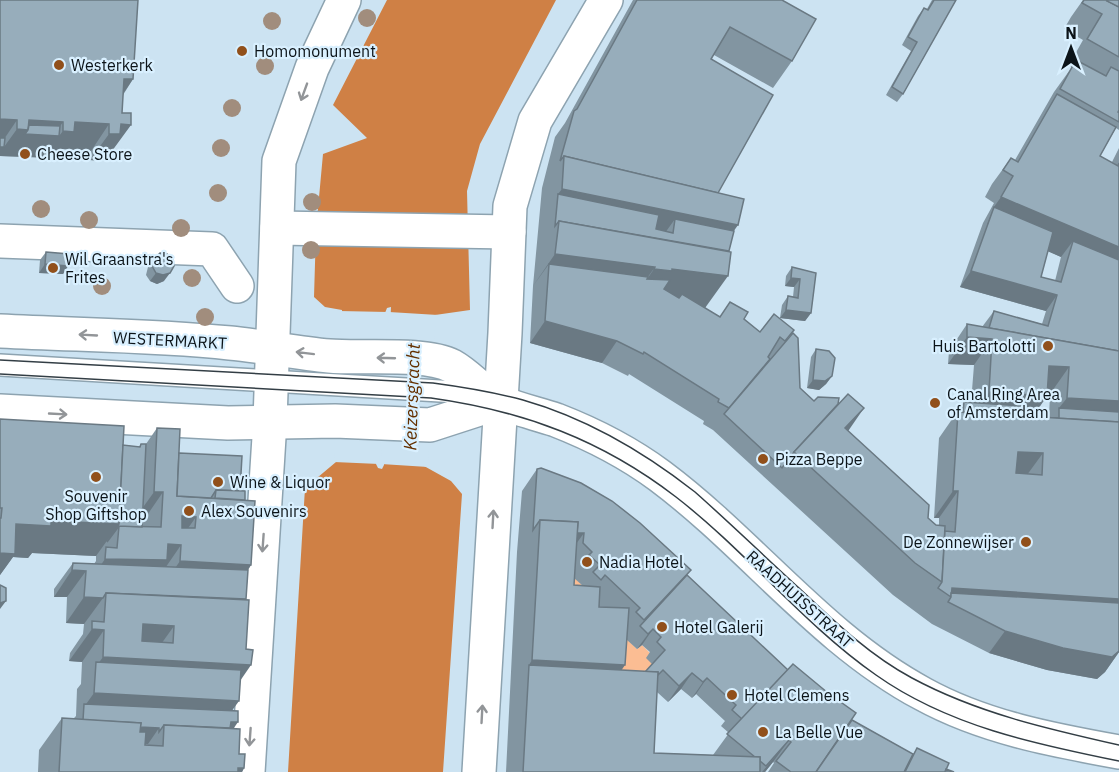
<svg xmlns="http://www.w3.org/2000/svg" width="1119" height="772" font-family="'IBM Plex Sans',sans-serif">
<rect width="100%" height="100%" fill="#cce3f2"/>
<path fill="#fbbd93" d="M 567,565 L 577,574 L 574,577 L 584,587 L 590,597 L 625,630 L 621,634 L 637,649 L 642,645 L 650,653 L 654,666 L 624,698 L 577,639 Z"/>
<path fill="#cf8045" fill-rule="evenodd" d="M 387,0 L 556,0 L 480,144 L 467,191 L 470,310 L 435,315 L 424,466 L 451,481 L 462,494 L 443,772 L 288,772 L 305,488 L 336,462 L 342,310 L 325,307 L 314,297 L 316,230 L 323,154 L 367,138 L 333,105 ZM 391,307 L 384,465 L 382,469 L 378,468 L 376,464 L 385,313 L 387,308 Z"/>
<g fill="#cce3f2">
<path d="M 339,311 L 388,312 L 379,464 L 334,462 L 341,314 Z"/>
<path d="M 389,312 L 438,315 L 435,329 L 428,467 L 381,464 Z"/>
</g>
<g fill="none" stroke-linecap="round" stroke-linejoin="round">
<defs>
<path id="lane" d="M 0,365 L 457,392 L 489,399"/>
<g id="street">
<path d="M 277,228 L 509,232"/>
<path d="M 0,241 L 212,249 L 237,286"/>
<path d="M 248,772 L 270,421 L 279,161 L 312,68 L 344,0"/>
<path d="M 479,772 L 505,333 L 510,206 L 535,121 L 606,0"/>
</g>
<g id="secondary">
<path d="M 0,331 C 76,335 154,335 230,343 C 263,346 296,353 329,356 C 361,359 425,352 452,366 C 470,376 484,395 503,403 C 519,410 539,414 556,420 C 592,434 629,453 660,476 C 751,544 822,640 923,694 C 983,727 1052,740 1119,752"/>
<path d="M 0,411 L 228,423 L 335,421 L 430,425 L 501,402"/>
</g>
</defs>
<use href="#lane" stroke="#8da3b0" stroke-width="24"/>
<use href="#street" stroke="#8da3b0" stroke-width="36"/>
<use href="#secondary" stroke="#8da3b0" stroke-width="36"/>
<use href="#lane" stroke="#fff" stroke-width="21"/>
<use href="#street" stroke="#fff" stroke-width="33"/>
<use href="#secondary" stroke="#fff" stroke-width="33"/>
<g stroke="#333e45" stroke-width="1.5">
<path d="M 0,360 L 433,383 C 463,387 493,392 523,400 C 586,418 644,452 695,492 C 730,523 764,556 799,588 C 834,621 869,655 912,678 C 977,713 1048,729 1119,745"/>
<path d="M 0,374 L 431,398 C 524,411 602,440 676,497 C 747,552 803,624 876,675 C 948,726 1035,744 1119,761"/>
</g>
</g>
<g fill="#a18d7d">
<circle cx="367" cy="18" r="9"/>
<circle cx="272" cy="21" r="9"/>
<circle cx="265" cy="66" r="9"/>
<circle cx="232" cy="108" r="9"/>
<circle cx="221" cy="148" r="9"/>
<circle cx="218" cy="193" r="9"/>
<circle cx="312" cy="202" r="9"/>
<circle cx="41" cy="209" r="9"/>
<circle cx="89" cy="220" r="9"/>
<circle cx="181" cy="228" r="9"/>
<circle cx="311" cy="250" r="9"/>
<circle cx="192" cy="278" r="9"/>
<circle cx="102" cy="286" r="9"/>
<circle cx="205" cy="317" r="9"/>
</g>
<g fill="#8295a1" fill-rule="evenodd">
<path d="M 0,0 L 133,79 L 123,95 L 112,151 L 109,151 L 102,161 L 90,160 L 91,151 L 62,149 L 55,158 L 0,156 Z"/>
<path d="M 633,0 L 782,0 L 792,61 L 773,88 L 714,55 L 711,59 L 718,193 L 734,231 L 705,308 L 720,317 L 730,302 L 744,319 L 760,332 L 774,314 L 787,340 L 800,388 L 814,401 L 838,404 L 848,431 L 928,518 L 936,525 L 939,525 L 939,518 L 934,518 L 939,438 L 964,402 L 971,403 L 974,365 L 948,364 L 949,351 L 967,324 L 982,327 L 994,311 L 1042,324 L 1046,311 L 960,287 L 983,223 L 994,203 L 985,197 L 992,184 L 1011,158 L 1015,160 L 1054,92 L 1072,67 L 1069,65 L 1083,40 L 1064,29 L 1071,17 L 1083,0 L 1119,0 L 1119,130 L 1116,128 L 1100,156 L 1115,164 L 1112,162 L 1119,148 L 1119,652 L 1105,672 L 1097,679 L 1047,670 L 989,653 L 932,624 L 893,595 L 713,430 L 703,424 L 704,421 L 629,374 L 628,376 L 602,363 L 530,343 L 533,286 L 542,188 L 555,137 L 565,123 ZM 1048,251 L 1061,257 L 1055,281 L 1041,277 ZM 1047,394 L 1050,394 L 1049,417 L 1035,417 L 1036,412 L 1047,396 Z"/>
<path d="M 932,0 L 956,0 L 903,94 L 897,102 L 886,95 L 911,51 L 902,45 L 918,16 L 924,8 L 927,9 Z"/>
<path d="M 46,252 L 68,266 L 63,274 L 39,273 L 40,260 Z"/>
<path d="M 154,259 L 164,281 L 157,284 L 150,281 L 146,275 L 148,267 Z"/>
<path d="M 792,267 L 816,273 L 811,313 L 805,321 L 780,318 L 782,305 L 788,296 L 793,297 L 794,287 L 785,286 L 786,276 Z"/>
<path d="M 816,349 L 832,376 L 826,384 L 819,390 L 807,388 L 811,357 Z"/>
<path d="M 0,419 L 123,445 L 139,447 L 141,444 L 146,444 L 157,428 L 179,453 L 240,491 L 245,500 L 251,565 L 248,570 L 240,681 L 232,711 L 234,728 L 239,754 L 244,768 L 242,772 L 38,772 L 39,750 L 62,718 L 73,719 L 76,716 L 77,689 L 81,684 L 82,662 L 69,661 L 70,653 L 83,634 L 84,624 L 66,623 L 67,597 L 54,597 L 54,589 L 73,563 L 94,564 L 96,561 L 96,556 L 32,553 L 28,558 L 13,557 L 0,575 Z"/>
<path d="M 537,469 L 686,576 L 788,670 L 852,720 L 913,754 L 917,748 L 946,769 L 954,772 L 768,772 L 774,763 L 773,762 L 765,772 L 506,772 L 517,552 L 522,491 ZM 574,578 L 583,586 L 574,585 ZM 627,640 L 637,649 L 642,645 L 650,652 L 646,658 L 652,664 L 645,672 L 621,670 ZM 681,689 L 692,698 L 696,694 L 725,721 L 721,726 L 729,733 L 713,755 L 654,753 L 657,692 L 668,702 Z"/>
</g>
<g fill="#6a7983" fill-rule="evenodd">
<path d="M 124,79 L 133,79 L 115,106 Z"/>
<path d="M 0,119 L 17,120 L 0,145 Z"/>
<path d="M 29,120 L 63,122 L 53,136 L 59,136 L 63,131 L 75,122 L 109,124 L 91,151 L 62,149 L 55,158 L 0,156 L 0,147 L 4,147 L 17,129 Z"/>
<path d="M 121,124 L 131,125 L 112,151 L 109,151 L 102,161 L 90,160 L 109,134 Z"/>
<path d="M 562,189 L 738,225 L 717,255 L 728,276 L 705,308 L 675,304 L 632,301 L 654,269 L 655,267 L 632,299 L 549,264 L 533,286 L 555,254 L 559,221 L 558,194 ZM 675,219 L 673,233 L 657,244 Z"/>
<path d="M 1001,197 L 1119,247 L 1119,282 L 1073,241 L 1061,257 L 987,225 L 994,207 Z"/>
<path d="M 45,264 L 68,266 L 63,274 L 39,273 Z"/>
<path d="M 971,271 L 1057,295 L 1046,311 L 960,287 Z"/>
<path d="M 156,273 L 170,273 L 164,281 L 157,284 L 150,281 Z"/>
<path d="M 791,278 L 800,279 L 794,287 L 785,286 Z"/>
<path d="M 786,310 L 811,313 L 805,321 L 780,318 Z"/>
<path d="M 545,321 L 617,341 L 602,363 L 530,343 Z"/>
<path d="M 967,337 L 992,339 L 974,365 L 948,364 Z"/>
<path d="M 991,358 L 1069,367 L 1050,394 L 1030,393 Z"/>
<path d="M 832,376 L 826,384 L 819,390 L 807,388 L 813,380 Z"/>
<path d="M 989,392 L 1047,396 L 1028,423 L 970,419 Z"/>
<path d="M 1067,398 L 1119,401 L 1119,429 L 1059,418 L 1059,408 Z"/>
<path d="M 864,408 L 842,440 L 845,428 Z"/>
<path d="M 1018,452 L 1043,453 L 1024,479 L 999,478 Z"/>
<path d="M 953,491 L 958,491 L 939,518 L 934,518 Z"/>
<path d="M 154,492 L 163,492 L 141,524 L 131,524 Z"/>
<path d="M 182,516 L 196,517 L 176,545 L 181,545 L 159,577 L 85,588 L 105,559 Z"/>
<path d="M 51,521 L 119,524 L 96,556 L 32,553 L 28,558 L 13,557 L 0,575 L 0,548 L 16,524 Z"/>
<path d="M 539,530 L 584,533 L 568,555 Z"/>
<path d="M 180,561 L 251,565 L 229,597 L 158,593 Z"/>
<path d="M 72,570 L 86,571 L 67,597 L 54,597 Z"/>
<path d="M 952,588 L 1119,599 L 1119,611 L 951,597 Z"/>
<path d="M 84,597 L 103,598 L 84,624 L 66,623 Z"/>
<path d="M 6,601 L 0,609 L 0,603 Z"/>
<path d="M 104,622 L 174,626 L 151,658 Z"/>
<path d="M 92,629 L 104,630 L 82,662 L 69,661 Z"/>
<path d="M 653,629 L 642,645 L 637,649 L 648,634 Z"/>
<path d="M 1005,631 L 1119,651 L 1119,652 L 1105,672 L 1097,679 L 1047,670 L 989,653 Z"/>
<path d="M 103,657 L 251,665 L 229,697 L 95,668 Z"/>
<path d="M 532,660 L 625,665 L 603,697 L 529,665 Z"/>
<path d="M 692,673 L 681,689 L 668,702 L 679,686 Z"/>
<path d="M 707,678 L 696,694 L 692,698 L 703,682 Z"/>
<path d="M 94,693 L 239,701 L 220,727 L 84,707 Z"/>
<path d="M 231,722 L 238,722 L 227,738 Z"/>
<path d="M 127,727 L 159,728 L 148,744 L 125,743 Z"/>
<path d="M 789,740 L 773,762 L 765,772 L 762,772 Z"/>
<path d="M 238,768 L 244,768 L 242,772 L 236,772 Z"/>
</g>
<g fill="#97adbb" stroke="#6a7983" stroke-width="1.5" fill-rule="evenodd">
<path d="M 0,0 L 138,0 L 133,79 L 124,79 L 122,113 L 131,113 L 131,125 L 121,124 L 120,134 L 109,134 L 109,124 L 75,122 L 74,132 L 63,131 L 63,122 L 29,120 L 28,130 L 17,129 L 17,120 L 0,119 Z"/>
<path d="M 637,0 L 782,0 L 816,19 L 792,61 L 730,27 L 711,59 L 773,95 L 718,193 L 564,156 L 560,161 L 574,111 L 577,109 Z"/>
<path d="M 934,0 L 956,0 L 903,94 L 892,87 L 917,42 L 908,37 L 924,8 L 928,10 Z"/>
<path d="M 1084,0 L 1106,0 L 1119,7 L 1119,57 L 1087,39 L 1102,14 L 1082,3 Z"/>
<path d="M 1108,0 L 1119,0 L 1119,7 L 1107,1 Z"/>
<path d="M 1076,60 L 1106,76 L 1111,67 L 1119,71 L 1119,110 L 1118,112 L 1119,113 L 1119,122 L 1060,89 Z"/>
<path d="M 1057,94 L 1116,127 L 1100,156 L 1118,166 L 1119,163 L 1119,247 L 1001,197 L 1013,176 L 1003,170 L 1011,158 L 1018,162 Z"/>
<path d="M 29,125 L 60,126 L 59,136 L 25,134 L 28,130 Z"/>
<path d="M 0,138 L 5,138 L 4,147 L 0,147 Z"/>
<path d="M 564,156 L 744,199 L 738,225 L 562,189 Z"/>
<path d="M 558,194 L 659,215 L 656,229 L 673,233 L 675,219 L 734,231 L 729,251 L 559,221 L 555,226 Z"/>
<path d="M 994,207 L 1053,232 L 1041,277 L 1061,282 L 1073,241 L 1119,260 L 1119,351 L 989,328 L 994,311 L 1048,326 L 1057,295 L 971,271 Z"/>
<path d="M 559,221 L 731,252 L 728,276 L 672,269 L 672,271 L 654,269 L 655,267 L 555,254 Z"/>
<path d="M 46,252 L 69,254 L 68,266 L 45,264 Z"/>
<path d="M 160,253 L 167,254 L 173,259 L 174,266 L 170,273 L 163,275 L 156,273 L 152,266 L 154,259 Z"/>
<path d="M 549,264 L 648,277 L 647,279 L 670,280 L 664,289 L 679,298 L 682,294 L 720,317 L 730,302 L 748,312 L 744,319 L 760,332 L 774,314 L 794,330 L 785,341 L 780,337 L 768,357 L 770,359 L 729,408 L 718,402 L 719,399 L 644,352 L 643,354 L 617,341 L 545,321 Z"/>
<path d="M 792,267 L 816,273 L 811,313 L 786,310 L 788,296 L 798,298 L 800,279 L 791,278 Z"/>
<path d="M 967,324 L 1119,351 L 1119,401 L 1067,398 L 1069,367 L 1049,366 L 1047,396 L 989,392 L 992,339 L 967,337 Z"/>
<path d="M 793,333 L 798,338 L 800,388 L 814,401 L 818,397 L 839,398 L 838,404 L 794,452 L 782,468 L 724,414 Z"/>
<path d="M 816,349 L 829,351 L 835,358 L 832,376 L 825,381 L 813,380 Z"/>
<path d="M 848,394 L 864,408 L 845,428 L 929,505 L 928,518 L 936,525 L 945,526 L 942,582 L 915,563 L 794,452 Z"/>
<path d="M 964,402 L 1036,407 L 1035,417 L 1059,418 L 1059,408 L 1119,412 L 1119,422 L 963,412 Z"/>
<path d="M 958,412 L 1119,422 L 1119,599 L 952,588 L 951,597 L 938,588 L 942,582 L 945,531 L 955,532 L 958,491 L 953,491 ZM 1018,452 L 1043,453 L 1042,475 L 1016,473 Z"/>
<path d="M 0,419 L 124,426 L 119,524 L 51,521 L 51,526 L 16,524 L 15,554 L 0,553 L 0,518 L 1,518 L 2,508 L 0,508 Z"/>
<path d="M 157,428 L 180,429 L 177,496 L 255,501 L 251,565 L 180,561 L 181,545 L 168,544 L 167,560 L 105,559 L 106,547 L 117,548 L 119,526 L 161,527 L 163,492 L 154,492 ZM 182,516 L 196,517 L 195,528 L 182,528 Z"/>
<path d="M 141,444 L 146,444 L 142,527 L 119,526 L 107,542 L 108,540 L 119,524 L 123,445 L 140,447 Z"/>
<path d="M 179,453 L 242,456 L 240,491 L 216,490 L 211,498 L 177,496 Z"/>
<path d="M 541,468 L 581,483 L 612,501 L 640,523 L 691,570 L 644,620 L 636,612 L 640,608 L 605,575 L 601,580 L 593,572 L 600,565 L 589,555 L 592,552 L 583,543 L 584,533 L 577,533 L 578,522 L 540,520 L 533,530 L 537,469 Z"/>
<path d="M 216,490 L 245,491 L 245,500 L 215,498 Z"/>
<path d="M 540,520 L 578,522 L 574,585 L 600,587 L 599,607 L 629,608 L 625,665 L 532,660 Z"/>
<path d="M 73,563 L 248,570 L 246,599 L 106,593 L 103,598 L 84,597 L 86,571 L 72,570 Z"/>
<path d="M 687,575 L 788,670 L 742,719 L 732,710 L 736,705 L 707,678 L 703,682 L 692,673 L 679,686 L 663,670 L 658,675 L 658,672 L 645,672 L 665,650 L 657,642 L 661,637 L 653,629 L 648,634 L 640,626 Z"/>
<path d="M 0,585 L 6,588 L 6,601 L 0,603 Z"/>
<path d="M 106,593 L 249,600 L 246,649 L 253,650 L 251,665 L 103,657 L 104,630 L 92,629 L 92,621 L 104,622 ZM 143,624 L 174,626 L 173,643 L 142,641 Z"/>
<path d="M 951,593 L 1119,603 L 1119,651 L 1112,657 L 1063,648 L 1005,631 L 948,602 L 951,597 Z"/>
<path d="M 96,662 L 241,670 L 239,701 L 94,693 Z"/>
<path d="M 793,664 L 828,693 L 856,713 L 816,772 L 791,772 L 776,761 L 791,742 L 789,740 L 766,766 L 760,761 L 760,757 L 755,757 L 727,734 Z"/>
<path d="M 529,665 L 658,672 L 654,753 L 760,757 L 760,772 L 523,772 Z"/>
<path d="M 84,704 L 238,711 L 238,722 L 231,722 L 230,728 L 164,725 L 159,732 L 159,728 L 140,727 L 141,723 L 83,720 Z"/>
<path d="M 62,718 L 141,723 L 140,732 L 146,732 L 145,745 L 163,746 L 164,725 L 240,729 L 239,754 L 245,754 L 244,768 L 238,768 L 238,772 L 59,772 Z"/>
<path d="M 852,720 L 913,754 L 904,772 L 816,772 Z"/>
<path d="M 917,748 L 949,763 L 945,772 L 905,772 Z"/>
<path d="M 946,769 L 954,772 L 945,772 Z"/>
</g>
<defs><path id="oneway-shaft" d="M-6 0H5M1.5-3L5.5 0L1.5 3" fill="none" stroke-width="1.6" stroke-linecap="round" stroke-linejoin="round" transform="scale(1.5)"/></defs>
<g stroke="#929598">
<use href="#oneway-shaft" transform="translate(304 92) rotate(110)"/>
<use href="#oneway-shaft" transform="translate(88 335) rotate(-177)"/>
<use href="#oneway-shaft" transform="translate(305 353) rotate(-173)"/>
<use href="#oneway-shaft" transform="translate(386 358) rotate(-178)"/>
<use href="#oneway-shaft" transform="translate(58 414) rotate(3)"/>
<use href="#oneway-shaft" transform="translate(493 519) rotate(-87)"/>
<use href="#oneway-shaft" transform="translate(263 543) rotate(94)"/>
<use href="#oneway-shaft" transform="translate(482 714) rotate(-87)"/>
<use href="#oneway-shaft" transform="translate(250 737) rotate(94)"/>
</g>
<g fill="#91501b" stroke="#d9f0ff" stroke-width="2">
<circle cx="242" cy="51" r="6"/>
<circle cx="59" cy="65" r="6"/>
<circle cx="25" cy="154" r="6"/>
<circle cx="53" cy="268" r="6"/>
<circle cx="1048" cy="346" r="6"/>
<circle cx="935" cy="403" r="6"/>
<circle cx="763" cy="459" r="6"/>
<circle cx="96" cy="477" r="6"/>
<circle cx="218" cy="482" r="6"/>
<circle cx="189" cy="511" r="6"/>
<circle cx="1026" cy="542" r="6"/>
<circle cx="587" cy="562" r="6"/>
<circle cx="662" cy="627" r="6"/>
<circle cx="732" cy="695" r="6"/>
<circle cx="763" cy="732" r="6"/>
</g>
<g text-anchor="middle" stroke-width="4.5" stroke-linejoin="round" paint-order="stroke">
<g font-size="16" fill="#0c1419" stroke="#d9f0ff" text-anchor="start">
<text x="254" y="57">Homomonument</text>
<text x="71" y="71">Westerkerk</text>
<text x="37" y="160">Cheese Store</text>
<text x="65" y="265">Wil Graanstra's<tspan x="65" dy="18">Frites</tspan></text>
<text x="1036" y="352" text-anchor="end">Huis Bartolotti</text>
<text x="947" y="400">Canal Ring Area<tspan x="947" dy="18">of Amsterdam</tspan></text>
<text x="775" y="465">Pizza Beppe</text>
<text x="230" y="488">Wine &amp; Liquor</text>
<text x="96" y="502" text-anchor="middle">Souvenir<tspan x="96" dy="18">Shop Giftshop</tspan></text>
<text x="201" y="517">Alex Souvenirs</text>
<text x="1014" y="548" text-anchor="end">De Zonnewijser</text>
<text x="599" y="568">Nadia Hotel</text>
<text x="674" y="633">Hotel Galerij</text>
<text x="744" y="701">Hotel Clemens</text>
<text x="775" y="738">La Belle Vue</text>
</g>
<g font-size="16" fill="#0c1419" stroke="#d9f0ff">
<text transform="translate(170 340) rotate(3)" y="6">WESTERMARKT</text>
<text transform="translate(800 599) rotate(42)" y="6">RAADHUISSTRAAT</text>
</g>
<g font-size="18" font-style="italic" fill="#643000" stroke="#d9f0ff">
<text transform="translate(412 397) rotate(-88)" y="6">Keizersgracht</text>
</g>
</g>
<g transform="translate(1071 48)" stroke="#d9f0ff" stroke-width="4.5" paint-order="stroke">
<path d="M0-4.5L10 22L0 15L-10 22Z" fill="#0c1419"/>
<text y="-9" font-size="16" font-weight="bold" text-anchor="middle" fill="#0c1419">N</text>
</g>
</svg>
